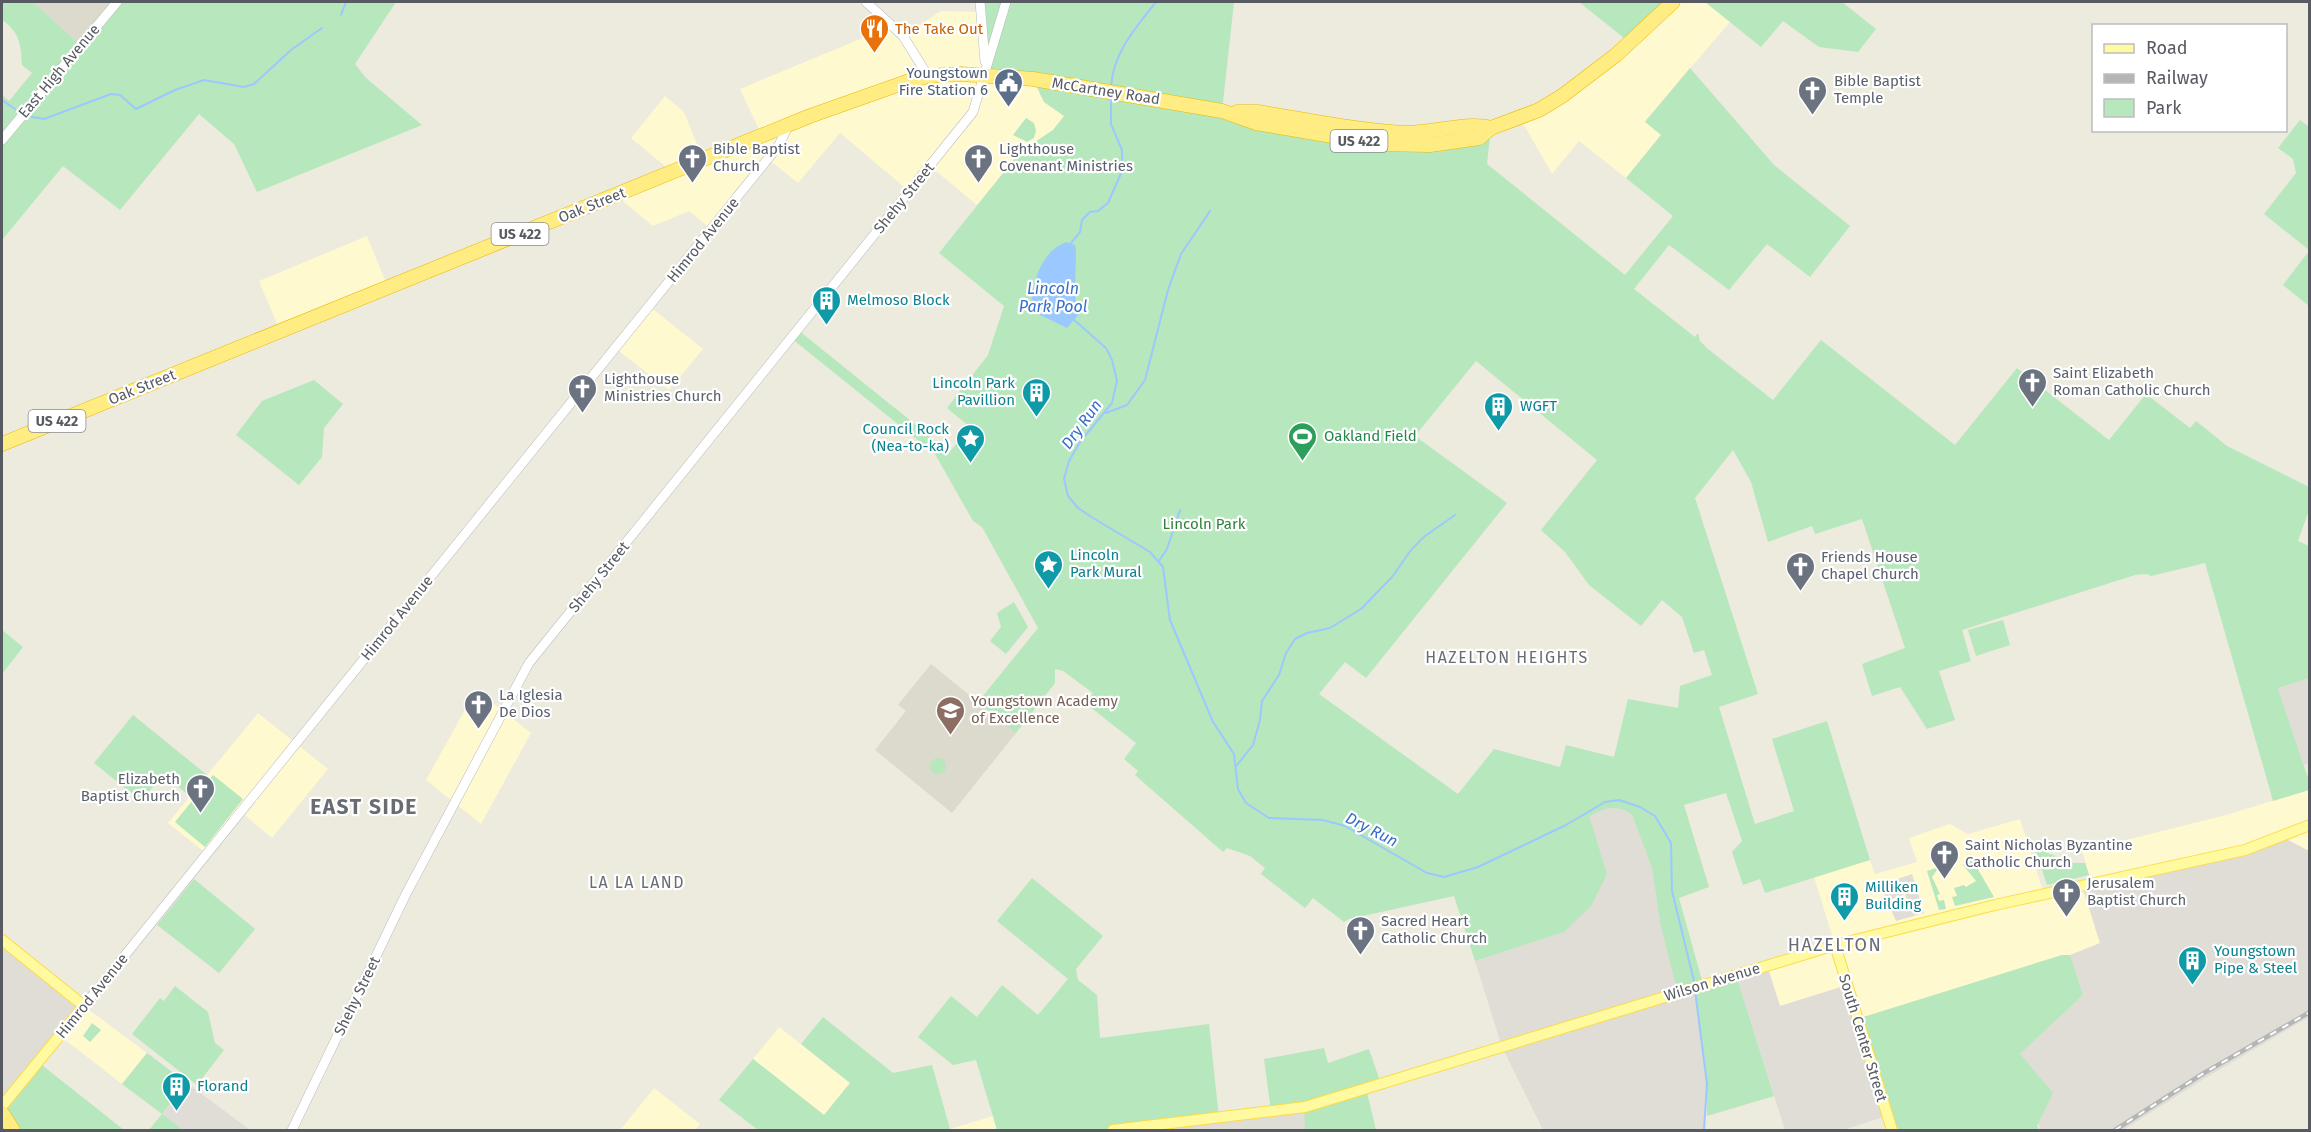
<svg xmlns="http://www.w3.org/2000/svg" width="2311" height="1132" font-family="'Fira Sans',sans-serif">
<rect width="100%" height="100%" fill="#ecebde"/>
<g fill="#fff9d0">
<path d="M 1673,2 L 1705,2 L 1730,22 L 1645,121 L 1661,135 L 1626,178 L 1579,141 L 1552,174 L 1520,118 L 1539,110 Z"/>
<path d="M 941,11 L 981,12 L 1033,79 L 1044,102 L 1064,116 L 1053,130 L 1020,152 L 977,205 L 930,166 L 909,191 L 840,133 L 798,183 L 768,159 L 711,229 L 689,211 L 653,226 L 615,195 L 672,172 L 631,138 L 665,96 L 684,112 L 703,159 L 762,136 L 740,89 L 894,25 L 903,36 Z"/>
<path d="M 367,236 L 388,287 L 280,331 L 259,281 Z"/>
<path d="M 649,306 L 703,349 L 669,390 L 615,348 Z"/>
<path d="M 476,690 L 531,733 L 481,824 L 426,780 Z"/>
<path d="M 258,713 L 328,769 L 272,838 L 241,812 L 207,854 L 168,823 Z"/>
<path d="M 2309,790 L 2309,851 L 2280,836 L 2092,884 L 2082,851 L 2226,815 Z"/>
<path d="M 2020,819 L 2044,894 L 2082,886 L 2100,943 L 2078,953 L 1857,1019 L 1846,986 L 1780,1006 L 1767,965 L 1835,945 L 1814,877 L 1870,860 L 1875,874 L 1917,862 L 1909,838 L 1950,824 L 1968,834 Z"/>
<path d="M 84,1006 L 147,1053 L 122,1084 L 60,1036 Z"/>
<path d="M 779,1027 L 850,1083 L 824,1115 L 753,1059 Z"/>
<path d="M 654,1088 L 700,1124 L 695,1130 L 620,1130 Z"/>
<path d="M 993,1116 L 997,1130 L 950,1130 L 950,1129 Z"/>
</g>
<g fill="#dfddd6" fill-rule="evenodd">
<path d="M 2309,678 L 2309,763 L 2304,765 L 2278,688 Z"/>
<path d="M 1608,808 L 1622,809 L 1632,815 L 1652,868 L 1660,922 L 1695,988 L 1707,1084 L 1704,1130 L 1543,1130 L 1502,1047 L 1475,961 L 1564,932 L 1607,874 L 1588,816 Z"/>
<path d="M 2280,836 L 2309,851 L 2309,1017 L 2207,1077 L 2123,1130 L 2040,1130 L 2020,1054 L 2083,995 L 2070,955 L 2100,943 L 2082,886 Z"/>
<path d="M 1912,874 L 1924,913 L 1896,921 L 1880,885 ZM 1905,894 L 1909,906 L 1895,910 L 1892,899 Z"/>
<path d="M 2,940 L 84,1006 L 2,1106 Z"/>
<path d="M 1767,965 L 1780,1006 L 1847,985 L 1887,1116 L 1843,1130 L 1785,1130 L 1736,975 Z"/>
<path d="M 187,1083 L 250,1130 L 183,1130 L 162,1115 Z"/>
<path d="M 1305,1107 L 1305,1130 L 1113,1130 Z"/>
</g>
<g fill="#dbdacd">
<path d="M 33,2 L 117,2 L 80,46 Z"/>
<path d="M 931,664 L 1016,733 L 952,813 L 875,750 L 906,711 L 898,705 Z"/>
</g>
<g fill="#b7e7bc" fill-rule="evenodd">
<path d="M 2,2 L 33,2 L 80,45 L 117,2 L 396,2 L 355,64 L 366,78 L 422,125 L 257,192 L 234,144 L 199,114 L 120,210 L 63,166 L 2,240 L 2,95 L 9,101 L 32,73 L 22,65 C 21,45 20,34 4,21 L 2,24 Z"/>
<path d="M 980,2 L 1234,2 L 1222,111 L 1408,146 L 1491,128 L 1487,164 L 1625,275 L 1673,216 L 1626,178 L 1661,135 L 1645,122 L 1690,68 L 1774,165 L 1850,226 L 1810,277 L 1767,244 L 1729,290 L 1669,245 L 1634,289 L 1695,337 L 1698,333 L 1700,341 L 1708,349 L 1773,400 L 1821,340 L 1955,445 L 2017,368 L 2109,440 L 2146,394 L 2190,428 L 2196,421 L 2227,446 L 2309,487 L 2309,510 L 2298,541 L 2309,546 L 2309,678 L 2278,688 L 2309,781 L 2309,790 L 2273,801 L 2205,563 L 2151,576 L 2147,574 L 2135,575 L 1962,630 L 1971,661 L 1939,671 L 1955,720 L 1927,729 L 1900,687 L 1872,696 L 1862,664 L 1905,648 L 1862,519 L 1815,534 L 1812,526 L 1768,542 L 1751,482 L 1733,450 L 1695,498 L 1758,694 L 1719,707 L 1755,824 L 1794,811 L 1772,739 L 1827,721 L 1870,860 L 1765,893 L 1760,879 L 1743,885 L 1732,852 L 1742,841 L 1726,793 L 1684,805 L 1709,887 L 1679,898 L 1703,984 L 1736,975 L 1774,1096 L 1707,1116 L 1707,1084 L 1695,988 L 1678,993 L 1660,922 L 1652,868 L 1632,815 L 1622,809 L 1608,808 L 1589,816 L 1607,874 L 1591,906 L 1564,932 L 1475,961 L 1454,896 L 1349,919 L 1344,922 L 1313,898 L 1305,908 L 1261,874 L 1265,868 L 1250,856 L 1227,848 L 1223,852 L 1135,775 L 1138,771 L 1124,759 L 1136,743 L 1085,703 L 1093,693 L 1063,671 L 1055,669 L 1055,683 L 1016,733 L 978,702 L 1038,628 L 982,527 L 973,521 L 935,454 L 791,338 L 798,330 L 937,442 L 948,454 L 970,427 L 947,408 L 988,355 L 1004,306 L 939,253 L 1020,152 L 1053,130 L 1064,116 L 1044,102 L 1033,79 L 984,75 ZM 1476,361 L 1597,460 L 1541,530 L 1565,552 L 1589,585 L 1641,626 L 1662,600 L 1682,617 L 1694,653 L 1704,650 L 1712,675 L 1680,686 L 1678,708 L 1628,699 L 1614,757 L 1566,745 L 1560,767 L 1494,749 L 1458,794 L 1319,694 L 1345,662 L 1366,678 L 1507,503 L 1415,436 Z"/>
<path d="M 1579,2 L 1673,2 L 1629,42 Z"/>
<path d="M 1705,2 L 1842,2 L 1876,29 L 1858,52 L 1819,47 L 1783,21 L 1761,47 Z"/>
<path d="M 1026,118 L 1034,123 L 1036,131 L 1034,138 L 1027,142 L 1013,135 Z"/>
<path d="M 2300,120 L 2309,127 L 2309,250 L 2264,214 L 2296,173 L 2293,159 L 2278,148 Z"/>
<path d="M 2309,251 L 2309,306 L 2283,285 Z"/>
<path d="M 314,380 L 343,404 L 324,428 L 322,457 L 299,485 L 236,435 L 262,401 Z"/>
<path d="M 1014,602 L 1028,627 L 1006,654 L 990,641 L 1001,627 L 997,613 Z"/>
<path d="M 2003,620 L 2010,645 L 1976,656 L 1968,630 Z"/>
<path d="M 2,630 L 23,647 L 2,674 Z"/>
<path d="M 133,715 L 207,775 L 190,796 L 163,775 L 141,801 L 94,763 Z"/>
<circle cx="938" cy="766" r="8"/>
<path d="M 213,775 L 243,799 L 205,847 L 175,822 Z"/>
<path d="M 2035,848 L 2073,863 L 2085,863 L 2089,875 L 2047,885 Z"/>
<path d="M 1969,854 L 1994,897 L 1955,906 L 1952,897 L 1957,896 L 1954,888 L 1964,885 L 1966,887 L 1976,881 L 1963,865 L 1970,860 Z"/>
<path d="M 1942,866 L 1943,869 L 1938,869 L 1932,877 L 1940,894 L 1937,895 L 1939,901 L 1944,900 L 1946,909 L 1939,910 L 1927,871 Z"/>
<path d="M 1032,878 L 1103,936 L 1076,969 L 1078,980 L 1097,995 L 1100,1038 L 1209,1024 L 1219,1118 L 1113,1130 L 997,1130 L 976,1060 L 953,1065 L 918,1037 L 951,996 L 977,1017 L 1002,985 L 1038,1015 L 1068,979 L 997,921 Z"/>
<path d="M 194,879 L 255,929 L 219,973 L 157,925 Z"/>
<path d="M 2062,955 L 2070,955 L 2083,995 L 2020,1054 L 2053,1093 L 2037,1126 L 2040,1130 L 1892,1130 L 1857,1019 Z"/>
<path d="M 175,986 L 208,1012 L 215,1043 L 224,1050 L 197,1085 L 132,1034 L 160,998 L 164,1001 Z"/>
<path d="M 823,1017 L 893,1073 L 932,1065 L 950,1129 L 758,1130 L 719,1100 L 753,1059 L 824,1115 L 850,1083 L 801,1044 Z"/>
<path d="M 92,1023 L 101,1030 L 90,1042 L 83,1036 Z"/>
<path d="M 1324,1048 L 1328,1063 L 1369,1049 L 1381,1084 L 1366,1088 L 1376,1130 L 1305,1130 L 1304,1107 L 1271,1111 L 1264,1059 Z"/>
<path d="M 147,1053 L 187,1083 L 162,1114 L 183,1130 L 149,1130 L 162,1114 L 122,1084 Z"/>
<path d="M 38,1062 L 124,1130 L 13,1130 L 2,1106 Z"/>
</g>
<path fill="#9bc9ff" d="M 1066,242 L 1075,245 L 1076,251 L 1075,296 L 1079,314 L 1067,328 L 1040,315 L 1031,304 C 1034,279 1041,252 1066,242 Z"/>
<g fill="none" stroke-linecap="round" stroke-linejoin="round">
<g stroke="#9bc9ff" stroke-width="2">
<path d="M 341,15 L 346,2"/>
<path d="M 1111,88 C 1112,54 1136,27 1156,2"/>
<path d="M 2,100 L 22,114"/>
<path d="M 27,116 L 44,119 L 111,94 L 120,95 L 136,109 L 175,90 L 204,80 L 244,87 L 254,84 L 291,50 L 322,28"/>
<path d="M 1071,243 L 1080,232 L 1082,220 L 1090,212 L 1098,211 L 1108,203 L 1122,171 L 1122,150 L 1111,124 L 1111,97"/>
<path d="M 1073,319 L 1106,348 L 1112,360 L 1117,381 L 1112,403 L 1080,442 L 1069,461 L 1064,479 L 1068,496 L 1078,508 L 1093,518 L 1150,552 L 1163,567 L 1170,620 L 1213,722 L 1234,754 L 1238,789 L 1246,803 L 1269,818 L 1323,820 L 1345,826 L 1427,873 L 1444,877 L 1478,867 L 1566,825 L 1605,802 L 1619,800 L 1640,807 L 1655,816 L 1671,843 L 1672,891 L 1695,985"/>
<path d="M 1106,413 L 1127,405 L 1145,380 L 1168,290 L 1181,254 L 1210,211"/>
<path d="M 1159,561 L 1167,549 L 1180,510"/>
<path d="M 1237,765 L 1253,745 L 1260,720 L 1262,701 L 1279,675 L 1286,653 L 1295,639 L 1307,633 L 1330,628 L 1361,609 L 1392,577 L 1411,550 L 1425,536 L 1455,515"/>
<path d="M 1695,990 L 1707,1084 L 1704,1130"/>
</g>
<defs>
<g id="minor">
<path d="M 866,2 L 903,36 L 928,76"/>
<path d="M 980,2 L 985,61"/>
<path d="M 2,140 L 117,2"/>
<path d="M 84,1006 L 779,145 L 788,126"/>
<path d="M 292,1130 L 406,894 L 529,663 L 973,112 L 1006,2"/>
</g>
<g id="major">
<path d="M 2,940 L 84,1006 L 2,1106"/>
<path d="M 1835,945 L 1892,1130"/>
<path d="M 1113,1130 L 1305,1107 L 1835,945 L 1995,905 L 2245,850 L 2310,825"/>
</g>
<g id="highway">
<path d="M 1237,112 L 1258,112 C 1306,120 1355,130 1404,133 C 1431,134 1467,121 1491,128"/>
<path d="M 2,444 L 810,116 L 906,82 L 928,76 L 961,74 L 1033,79 L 1222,111 L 1256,123 L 1379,144 L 1430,145 L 1479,138 L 1491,128 L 1539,110 L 1562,96 L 1616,55 L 1673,2"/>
<path d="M 2,1113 L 13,1130"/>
</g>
</defs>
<use href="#minor" stroke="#b9bbc2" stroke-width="10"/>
<use href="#major" stroke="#fcdc46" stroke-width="12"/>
<use href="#highway" stroke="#eab900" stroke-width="15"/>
<use href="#minor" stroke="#fff" stroke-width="9"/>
<use href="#major" stroke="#fff9a0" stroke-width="10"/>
<use href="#highway" stroke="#ffec82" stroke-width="14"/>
<defs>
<path id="rail" d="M 2115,1130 L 2204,1073 L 2310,1012"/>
</defs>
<use href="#rail" stroke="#b4b5b5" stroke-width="4.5"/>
<use href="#rail" stroke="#fff" stroke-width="2" stroke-dasharray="7" stroke-linecap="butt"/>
</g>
<defs>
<symbol id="restaurant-pin" viewBox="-11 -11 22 30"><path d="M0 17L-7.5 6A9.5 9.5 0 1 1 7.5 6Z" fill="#e8710a" stroke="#fff"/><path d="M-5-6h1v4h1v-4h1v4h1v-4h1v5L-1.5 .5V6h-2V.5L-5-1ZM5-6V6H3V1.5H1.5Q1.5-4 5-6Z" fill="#fff"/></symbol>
<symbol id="civic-pin" viewBox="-11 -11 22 30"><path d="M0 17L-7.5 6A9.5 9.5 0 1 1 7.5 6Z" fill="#5c6f8a" stroke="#fff"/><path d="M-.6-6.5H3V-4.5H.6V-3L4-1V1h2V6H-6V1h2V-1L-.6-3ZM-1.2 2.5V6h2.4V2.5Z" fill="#fff"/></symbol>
<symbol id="church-pin" viewBox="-11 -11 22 30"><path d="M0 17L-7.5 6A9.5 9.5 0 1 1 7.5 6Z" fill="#6b7280" stroke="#fff"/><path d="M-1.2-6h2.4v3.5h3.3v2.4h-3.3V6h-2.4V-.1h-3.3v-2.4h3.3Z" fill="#fff"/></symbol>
<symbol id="building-pin" viewBox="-11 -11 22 30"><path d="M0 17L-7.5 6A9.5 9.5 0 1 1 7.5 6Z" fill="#0f9aa8" stroke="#fff"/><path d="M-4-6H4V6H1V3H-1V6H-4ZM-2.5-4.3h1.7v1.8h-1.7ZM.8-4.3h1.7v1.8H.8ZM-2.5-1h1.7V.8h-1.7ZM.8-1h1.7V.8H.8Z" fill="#fff"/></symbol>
<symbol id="stadium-pin" viewBox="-11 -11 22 30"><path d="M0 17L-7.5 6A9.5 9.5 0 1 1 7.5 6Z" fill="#2e9e5b" stroke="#fff"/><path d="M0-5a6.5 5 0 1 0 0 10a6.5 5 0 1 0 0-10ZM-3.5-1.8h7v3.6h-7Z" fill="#fff"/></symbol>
<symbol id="sight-pin" viewBox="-11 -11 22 30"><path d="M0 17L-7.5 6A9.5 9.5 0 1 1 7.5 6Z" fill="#0f9aa8" stroke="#fff"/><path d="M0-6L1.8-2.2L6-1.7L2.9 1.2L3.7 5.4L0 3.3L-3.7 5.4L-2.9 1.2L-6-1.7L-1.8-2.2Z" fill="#fff"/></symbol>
<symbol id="school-pin" viewBox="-11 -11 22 30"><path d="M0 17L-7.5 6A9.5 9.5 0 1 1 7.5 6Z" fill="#8d6e63" stroke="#fff"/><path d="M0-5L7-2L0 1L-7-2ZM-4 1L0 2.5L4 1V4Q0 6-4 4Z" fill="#fff"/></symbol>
</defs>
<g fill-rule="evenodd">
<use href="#restaurant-pin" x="858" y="12" width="33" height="45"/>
<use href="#civic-pin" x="992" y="66" width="33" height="45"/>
<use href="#church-pin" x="1796" y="74" width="33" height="45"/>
<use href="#church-pin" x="676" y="142" width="33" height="45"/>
<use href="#church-pin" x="962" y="142" width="33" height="45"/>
<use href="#building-pin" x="810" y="284" width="33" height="45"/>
<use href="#church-pin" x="2016" y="366" width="33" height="45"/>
<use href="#church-pin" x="566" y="372" width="33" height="45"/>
<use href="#building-pin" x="1020" y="376" width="33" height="45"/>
<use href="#building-pin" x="1482" y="390" width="33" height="45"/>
<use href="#stadium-pin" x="1286" y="420" width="33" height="45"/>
<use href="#sight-pin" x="954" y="422" width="33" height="45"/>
<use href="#sight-pin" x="1032" y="548" width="33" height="45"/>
<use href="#church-pin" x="1784" y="550" width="33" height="45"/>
<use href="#church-pin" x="462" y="688" width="33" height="45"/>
<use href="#school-pin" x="934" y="694" width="33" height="45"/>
<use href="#church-pin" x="184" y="772" width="33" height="45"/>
<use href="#church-pin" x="1928" y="838" width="33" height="45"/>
<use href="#church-pin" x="2050" y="876" width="33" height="45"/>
<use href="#building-pin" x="1828" y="880" width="33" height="45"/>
<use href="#church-pin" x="1344" y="914" width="33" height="45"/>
<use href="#building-pin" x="2176" y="944" width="33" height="45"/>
<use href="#building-pin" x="160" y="1070" width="33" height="45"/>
</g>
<g text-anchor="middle" stroke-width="4.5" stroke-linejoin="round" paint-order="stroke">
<g fill="#fff" stroke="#898c90" stroke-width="1.5">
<rect x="1330.5" y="130" width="57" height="22" rx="4.5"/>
<rect x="491.5" y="223" width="57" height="22" rx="4.5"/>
<rect x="28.5" y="410" width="57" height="22" rx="4.5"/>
</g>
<g font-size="14" font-weight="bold" fill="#575a61">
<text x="1359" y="146">US 422</text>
<text x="520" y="239">US 422</text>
<text x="57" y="426">US 422</text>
</g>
<g font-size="15" fill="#c56008" stroke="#fff" text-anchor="start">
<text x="895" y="34">The Take Out</text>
</g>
<g font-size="15" fill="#575a61" stroke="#fff">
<text transform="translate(59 71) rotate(-50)" y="5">East High Avenue</text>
<text transform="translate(1106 91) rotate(9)" y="5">McCartney Road</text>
<text transform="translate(904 198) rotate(-51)" y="5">Shehy Street</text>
<text transform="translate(592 205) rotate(-22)" y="5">Oak Street</text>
<text transform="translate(703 240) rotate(-51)" y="5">Himrod Avenue</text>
<text transform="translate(142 387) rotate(-22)" y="5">Oak Street</text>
<text transform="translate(599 577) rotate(-51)" y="5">Shehy Street</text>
<text transform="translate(397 618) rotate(-51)" y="5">Himrod Avenue</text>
<text transform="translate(1712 982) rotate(-17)" y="5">Wilson Avenue</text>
<text transform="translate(92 996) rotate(-51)" y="5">Himrod Avenue</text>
<text transform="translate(357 996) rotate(-64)" y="5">Shehy Street</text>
<text transform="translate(1863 1038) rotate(73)" y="5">South Center Street</text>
</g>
<g font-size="15" fill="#4e5e75" stroke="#fff" text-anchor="end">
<text x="988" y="78">Youngstown<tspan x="988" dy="17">Fire Station 6</tspan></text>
</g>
<g font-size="15" fill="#5b616d" stroke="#fff" text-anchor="start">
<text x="1834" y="86">Bible Baptist<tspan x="1834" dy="17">Temple</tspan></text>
<text x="713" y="154">Bible Baptist<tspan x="713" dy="17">Church</tspan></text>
<text x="999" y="154">Lighthouse<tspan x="999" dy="17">Covenant Ministries</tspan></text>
<text x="2053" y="378">Saint Elizabeth<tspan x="2053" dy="17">Roman Catholic Church</tspan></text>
<text x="604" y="384">Lighthouse<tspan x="604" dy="17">Ministries Church</tspan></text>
<text x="1821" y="562">Friends House<tspan x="1821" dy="17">Chapel Church</tspan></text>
<text x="499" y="700">La Iglesia<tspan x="499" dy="17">De Dios</tspan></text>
<text x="180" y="784" text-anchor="end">Elizabeth<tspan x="180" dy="17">Baptist Church</tspan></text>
<text x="1965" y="850">Saint Nicholas Byzantine<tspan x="1965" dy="17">Catholic Church</tspan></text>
<text x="2087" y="888">Jerusalem<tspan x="2087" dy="17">Baptist Church</tspan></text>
<text x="1381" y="926">Sacred Heart<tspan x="1381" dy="17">Catholic Church</tspan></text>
</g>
<g font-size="15" fill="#0d838f" stroke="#fff" text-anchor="start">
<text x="847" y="305">Melmoso Block</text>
<text x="1015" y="388" text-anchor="end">Lincoln Park<tspan x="1015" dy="17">Pavillion</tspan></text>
<text x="1520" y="411">WGFT</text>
<text x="949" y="434" text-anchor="end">Council Rock<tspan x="949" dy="17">(Nea-to-ka)</tspan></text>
<text x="1070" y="560">Lincoln<tspan x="1070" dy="17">Park Mural</tspan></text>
<text x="1865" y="892">Milliken<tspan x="1865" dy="17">Building</tspan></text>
<text x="2214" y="956">Youngstown<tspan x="2214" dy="17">Pipe &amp; Steel</tspan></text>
<text x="197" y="1091">Florand</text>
</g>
<g font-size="15" fill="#27864d" stroke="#fff" text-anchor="start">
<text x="1324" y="441">Oakland Field</text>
</g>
<g font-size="15" fill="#2d833a" stroke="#fff">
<text x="1204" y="529">Lincoln Park</text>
</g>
<g font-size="15" fill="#785e54" stroke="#fff" text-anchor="start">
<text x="971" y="706">Youngstown Academy<tspan x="971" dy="17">of Excellence</tspan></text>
</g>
<g font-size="16" font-style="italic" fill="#356ecb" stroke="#fff">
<text x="1053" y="294">Lincoln<tspan x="1053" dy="18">Park Pool</tspan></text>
<text transform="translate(1081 424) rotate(-54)" y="6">Dry Run</text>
<text transform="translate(1372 829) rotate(27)" y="6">Dry Run</text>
</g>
<g font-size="16" letter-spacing="1.5" fill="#686c73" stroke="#fff">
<text x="1507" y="663">HAZELTON HEIGHTS</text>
<text x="637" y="888">LA LA LAND</text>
</g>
<g font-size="18" letter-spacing="1.5" fill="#686c73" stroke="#fff">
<text x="1835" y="951">HAZELTON</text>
</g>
<g font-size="21" font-weight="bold" letter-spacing="1.5" fill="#686c73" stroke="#fff">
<text x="364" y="814">EAST SIDE</text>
</g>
</g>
<rect width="2311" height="1132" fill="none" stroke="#575a61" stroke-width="6"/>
<rect x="2092" y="24" width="195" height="108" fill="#ffffff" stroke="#bcbdc0" stroke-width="1.5"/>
<rect x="2104" y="44" width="30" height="9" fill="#fff9a0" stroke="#bcbdc0" stroke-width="1.5"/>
<text x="2146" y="54" font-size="18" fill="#575a61">Road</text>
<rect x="2104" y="74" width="30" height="9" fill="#b4b5b5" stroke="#bcbdc0" stroke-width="1.5"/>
<text x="2146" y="84" font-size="18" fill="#575a61">Railway</text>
<rect x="2104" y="99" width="30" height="18" fill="#b7e7bc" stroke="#bcbdc0" stroke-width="1.5"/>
<text x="2146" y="114" font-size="18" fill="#575a61">Park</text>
</svg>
